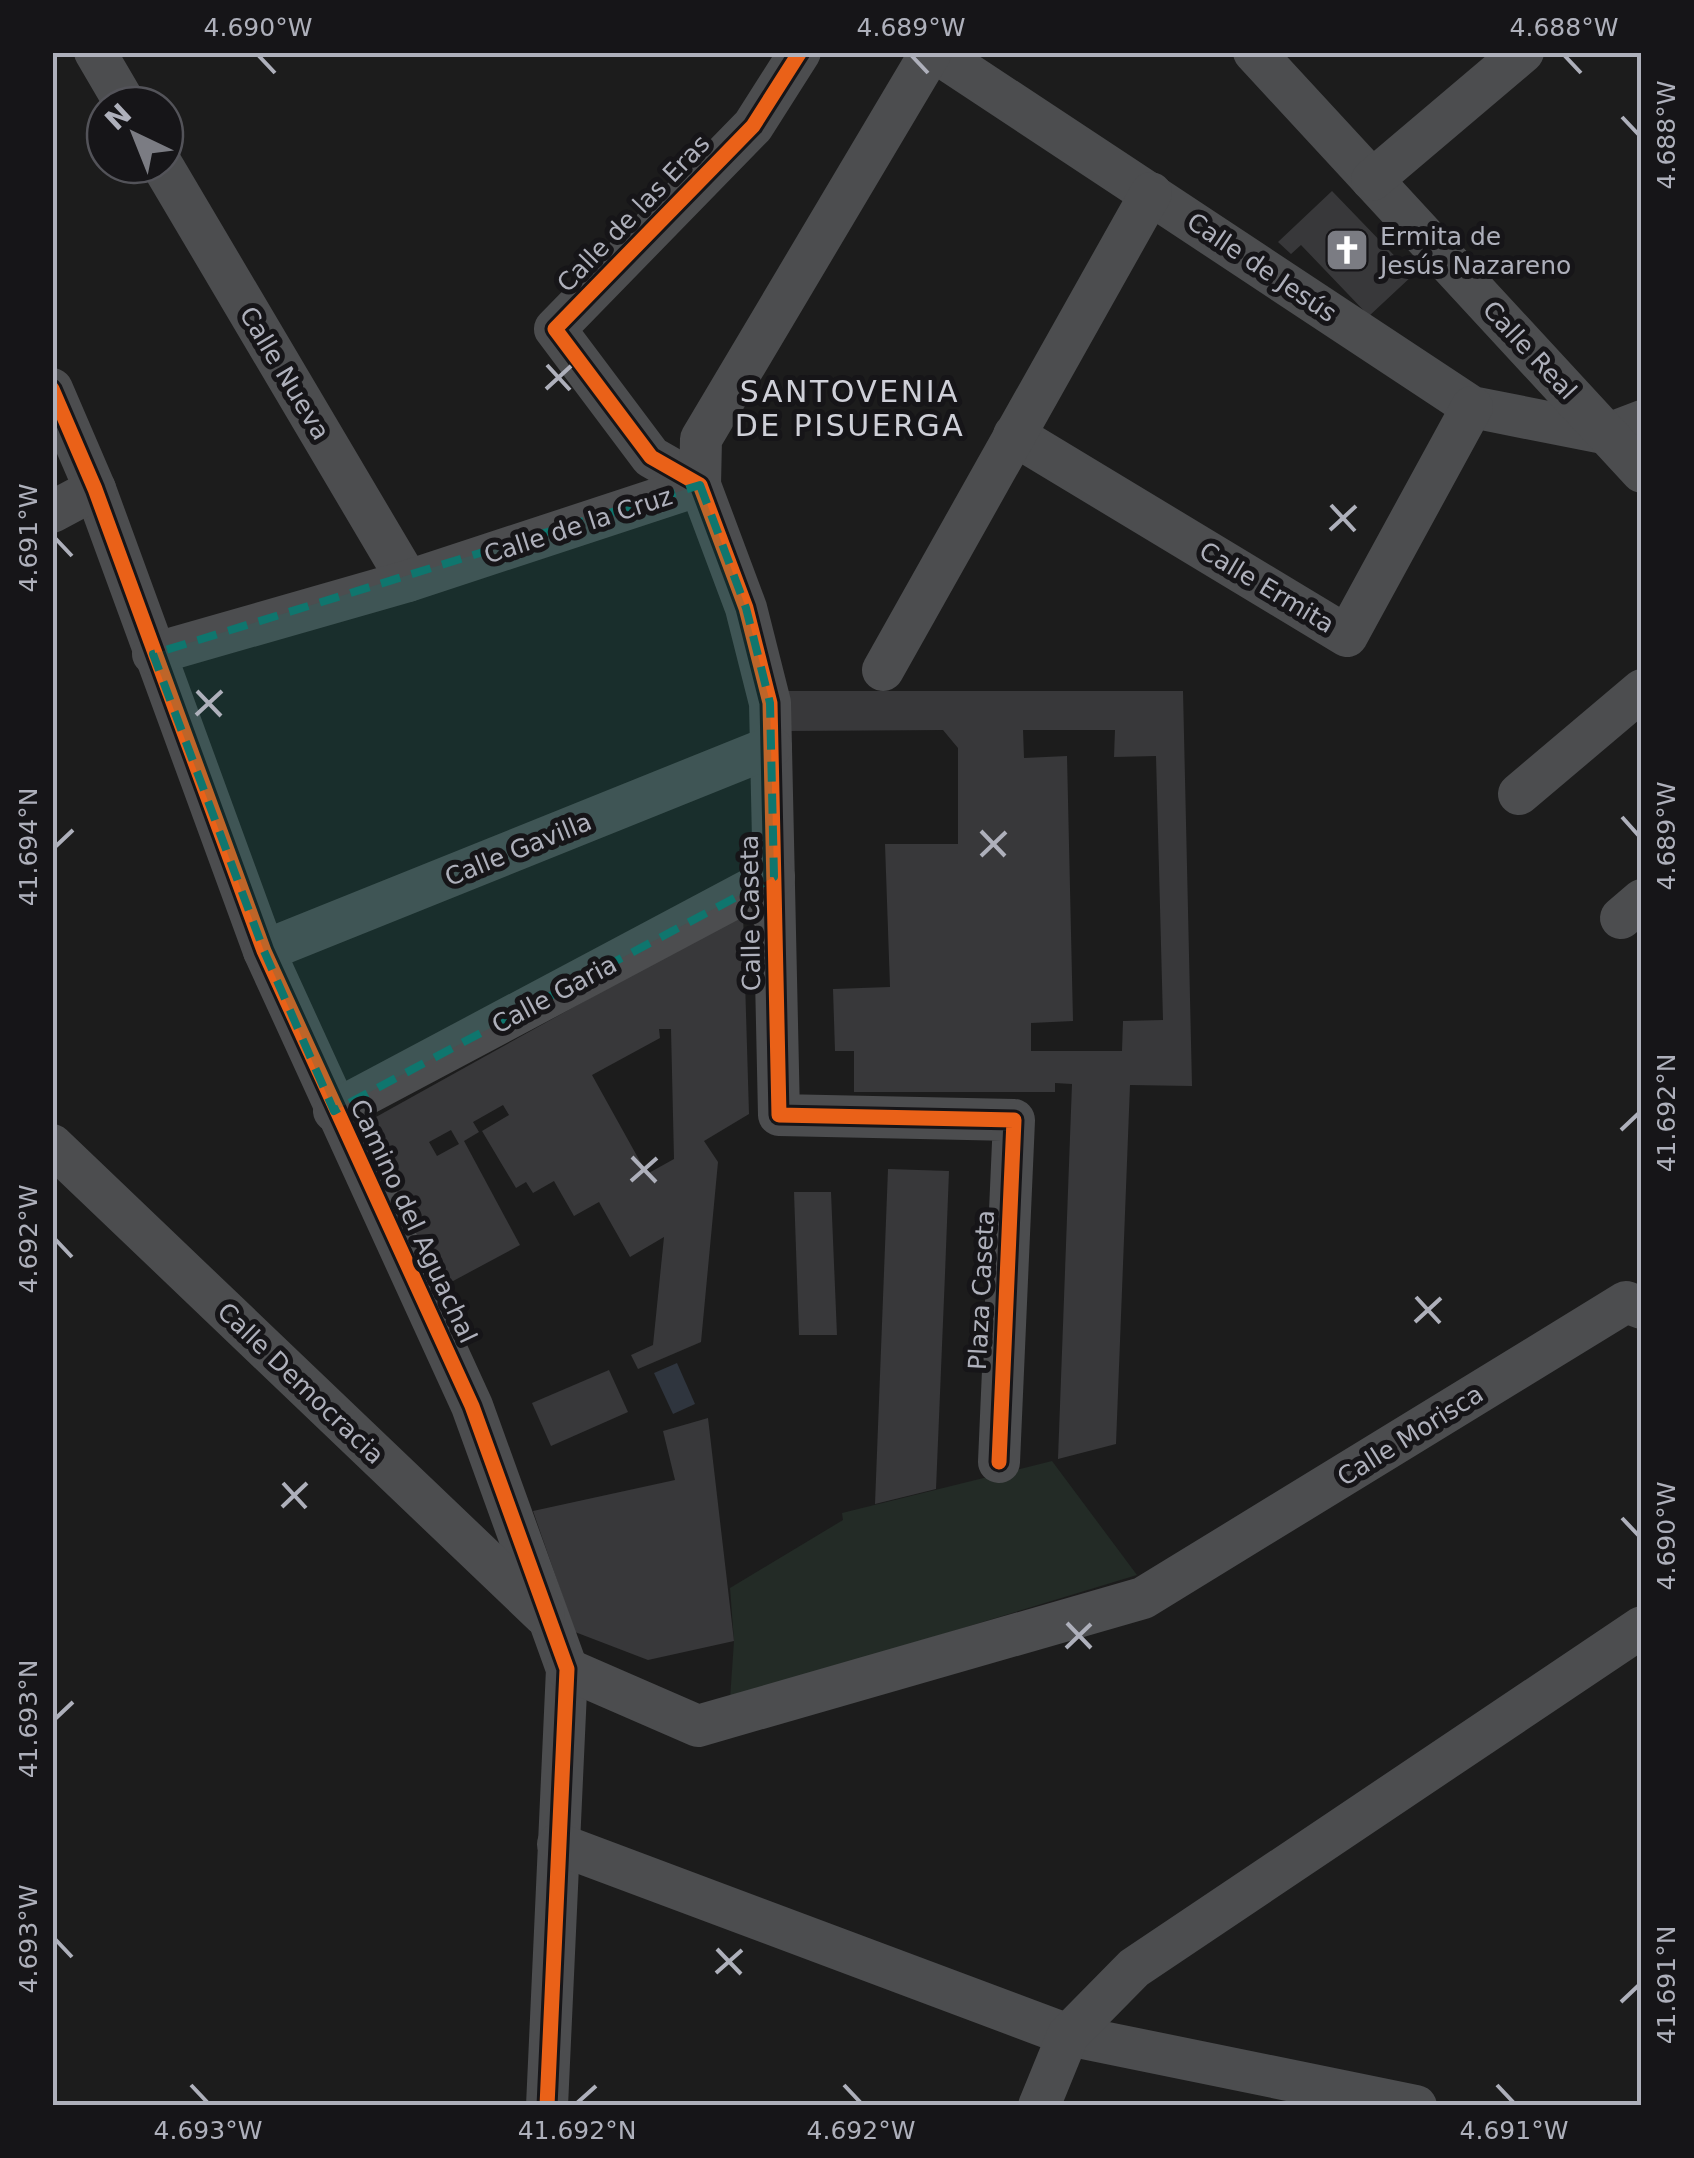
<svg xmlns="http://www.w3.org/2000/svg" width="1694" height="2158" font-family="'DejaVu Sans',sans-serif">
<rect width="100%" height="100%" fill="#1c1c1c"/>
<path fill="#232b26" d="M 1052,1461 L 1137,1575 L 730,1699 L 734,1641 L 730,1588 L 843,1520 L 842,1513 Z"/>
<path fill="#2f353e" d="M 677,1363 L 695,1404 L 673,1414 L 654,1373 Z"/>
<g fill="#38383a" fill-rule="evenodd">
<path d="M 1332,191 L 1413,275 L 1369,316 L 1301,245 L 1291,254 L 1278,242 Z"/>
<path d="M 785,691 L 1183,691 L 1192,1086 L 1130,1085 L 1116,1444 L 1058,1459 L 1072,1084 L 1055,1083 L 1055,1092 L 854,1092 L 854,1051 L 835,1051 L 833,989 L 890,987 L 885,844 L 958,844 L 958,748 L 943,730 L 786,731 ZM 1023,730 L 1115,730 L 1114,757 L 1156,756 L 1163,1020 L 1123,1021 L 1122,1051 L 1031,1051 L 1031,1023 L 1073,1021 L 1067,756 L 1024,758 Z"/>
<path d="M 743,913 L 749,1114 L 704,1141 L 718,1162 L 701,1342 L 638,1369 L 631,1355 L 653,1345 L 664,1237 L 630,1257 L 599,1202 L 574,1216 L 554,1181 L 533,1193 L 526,1182 L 516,1188 L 482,1131 L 509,1115 L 503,1105 L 473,1122 L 479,1132 L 464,1141 L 520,1245 L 442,1287 L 358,1127 ZM 659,1029 L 671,1029 L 674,1159 L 647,1174 L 592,1075 L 660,1038 ZM 451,1130 L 459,1144 L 437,1156 L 429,1142 Z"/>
<path d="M 888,1169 L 949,1171 L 945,1274 L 936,1489 L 875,1504 Z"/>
<path d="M 794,1192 L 831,1192 L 837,1335 L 799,1335 Z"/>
<path d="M 609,1370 L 628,1412 L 551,1446 L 532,1403 Z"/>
<path d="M 708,1418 L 734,1641 L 648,1660 L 575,1632 L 533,1511 L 675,1480 L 663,1431 Z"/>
</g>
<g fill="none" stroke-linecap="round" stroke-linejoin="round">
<g stroke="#4c4d4f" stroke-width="42">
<path d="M 95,52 L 126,105"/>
<path d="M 800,52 L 753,126 L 555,329 L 651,457 L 700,485 L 746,608 L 770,703 L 779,1115 L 1014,1120 L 999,1462"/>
<path d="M 935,52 L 1472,407 L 1608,434 L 1642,421"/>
<path d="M 1254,52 L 1642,472"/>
<path d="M 162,165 L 408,581"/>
<path d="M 1372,180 L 1523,52"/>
<path d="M 52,389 L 95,489 L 264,951 L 472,1406 L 567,1669 L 547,2106"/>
<path d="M 1014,435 L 1347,636 L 1472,407"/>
<path d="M 52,512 L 95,489"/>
<path d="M 153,654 L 408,581 L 700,485 L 701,439 L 931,52"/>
<path d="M 883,670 L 1151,193"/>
<path d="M 1519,794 L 1642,690"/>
<path d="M 1621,918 L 1642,900"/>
<path d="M 264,951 L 771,747"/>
<path d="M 334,1111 L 774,877"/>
<path d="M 52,1145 L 544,1615"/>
<path d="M 567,1669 L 698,1726 L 1143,1598 L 1626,1302 L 1642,1308"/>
<path d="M 558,1844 L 1068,2035 L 1416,2106"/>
<path d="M 1039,2106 L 1068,2035 L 1134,1968 L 1642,1627"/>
</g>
<defs>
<g id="cycleway">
<path d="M 800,52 L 753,126 L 555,329 L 651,457 L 700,485 L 746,608 L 770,703 L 779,1115 L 1014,1120 L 999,1462"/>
<path d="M 52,389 L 95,489 L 264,951 L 472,1406 L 567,1669 L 547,2106"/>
</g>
</defs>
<use href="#cycleway" stroke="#161518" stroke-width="21"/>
<use href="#cycleway" stroke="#ea6118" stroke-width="15"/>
</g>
<path fill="#0f766e" fill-opacity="0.2" stroke="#0f766e" stroke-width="8" stroke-dasharray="20 12" stroke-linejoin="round" d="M 700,485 L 746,608 L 770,703 L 774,877 L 334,1111 L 264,951 L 153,654 Z"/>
<path fill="none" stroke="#aeb0bb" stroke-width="4" d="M 258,55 L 275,73M 911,55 L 928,73M 1564,55 L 1581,73M 1622,117 L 1639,135M 547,365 L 570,390M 546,389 L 571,366M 1331,505 L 1355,531M 1330,530 L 1356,506M 55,538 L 72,556M 197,691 L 221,716M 196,715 L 222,691M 1622,817 L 1639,836M 981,831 L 1005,856M 55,847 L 73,830M 981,856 L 1006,832M 1621,1130 L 1639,1113M 632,1157 L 656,1182M 631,1181 L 657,1158M 55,1239 L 72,1257M 1416,1297 L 1440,1323M 1415,1322 L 1441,1298M 283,1483 L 306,1508M 282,1507 L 307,1483M 1622,1518 L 1639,1536M 1067,1623 L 1091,1648M 1066,1648 L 1091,1624M 55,1719 L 73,1702M 55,1939 L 72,1957M 717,1949 L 741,1974M 716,1973 L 742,1950M 1621,2002 L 1639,1985M 191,2085 L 208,2103M 844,2085 L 861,2103M 1497,2085 L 1514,2103M 577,2103 L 596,2086"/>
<defs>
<symbol id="church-square" viewBox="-11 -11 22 22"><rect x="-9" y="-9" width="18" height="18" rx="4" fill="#7b7c83" stroke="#161518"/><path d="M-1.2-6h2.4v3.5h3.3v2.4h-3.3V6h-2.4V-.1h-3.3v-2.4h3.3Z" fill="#fff"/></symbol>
</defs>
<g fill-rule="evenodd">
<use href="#church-square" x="1322" y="225" width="50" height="50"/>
</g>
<g text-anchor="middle" stroke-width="10" stroke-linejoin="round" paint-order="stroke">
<g font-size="25" fill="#aeb0bb" stroke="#161518">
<text transform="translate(633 213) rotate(-46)" y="9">Calle de las Eras</text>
<text transform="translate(1262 267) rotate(34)" y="9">Calle de Jesús</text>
<text transform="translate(1530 350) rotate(47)" y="9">Calle Real</text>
<text transform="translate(285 373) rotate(59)" y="9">Calle Nueva</text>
<text transform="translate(578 525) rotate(-18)" y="9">Calle de la Cruz</text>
<text transform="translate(1267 587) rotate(31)" y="9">Calle Ermita</text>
<text transform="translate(518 849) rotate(-22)" y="9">Calle Gavilla</text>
<text transform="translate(750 913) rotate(-91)" y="9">Calle Caseta</text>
<text transform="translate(554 994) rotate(-28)" y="9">Calle Garia</text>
<text transform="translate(414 1221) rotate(65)" y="9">Camino del Aguachal</text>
<text transform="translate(981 1290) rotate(-87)" y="9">Plaza Caseta</text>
<text transform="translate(301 1383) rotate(44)" y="9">Calle Democracia</text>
<text transform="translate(1410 1435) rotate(-32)" y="9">Calle Morisca</text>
</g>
<g font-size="25" fill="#aeb0bb" stroke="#161518" text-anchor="start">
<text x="1380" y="245">Ermita de<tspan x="1380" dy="29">Jesús Nazareno</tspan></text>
</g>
<g font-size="30" letter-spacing="2.5" fill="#cfd0d8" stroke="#161518">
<text x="850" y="402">SANTOVENIA<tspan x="850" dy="34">DE PISUERGA</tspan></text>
</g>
</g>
<rect width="1694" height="2158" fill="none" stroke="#161518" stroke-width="110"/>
<g transform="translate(135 135) rotate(317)"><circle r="48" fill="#161518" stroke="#535359" stroke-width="2.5"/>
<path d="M0-8L18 38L0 25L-18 38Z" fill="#7b7c83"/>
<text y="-15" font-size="28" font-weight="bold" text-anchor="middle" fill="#aeb0bb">N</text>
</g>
<rect x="55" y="55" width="1584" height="2048" fill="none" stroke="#aeb0bb" stroke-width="4"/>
<g font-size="25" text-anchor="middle" fill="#aeb0bb">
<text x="258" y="36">4.690°W</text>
<text x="911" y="36">4.689°W</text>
<text x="1564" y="36">4.688°W</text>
<text transform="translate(1666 135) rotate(-90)" y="9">4.688°W</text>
<text transform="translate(28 538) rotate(-90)" y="9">4.691°W</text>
<text transform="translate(1666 836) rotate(-90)" y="9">4.689°W</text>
<text transform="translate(28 847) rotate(-90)" y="9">41.694°N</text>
<text transform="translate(1666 1113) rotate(-90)" y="9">41.692°N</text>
<text transform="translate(28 1239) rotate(-90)" y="9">4.692°W</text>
<text transform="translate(1666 1536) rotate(-90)" y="9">4.690°W</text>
<text transform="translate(28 1719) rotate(-90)" y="9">41.693°N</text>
<text transform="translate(28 1939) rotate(-90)" y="9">4.693°W</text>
<text transform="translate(1666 1985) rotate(-90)" y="9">41.691°N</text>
<text x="208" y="2139">4.693°W</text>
<text x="577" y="2139">41.692°N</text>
<text x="861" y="2139">4.692°W</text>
<text x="1514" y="2139">4.691°W</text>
</g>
</svg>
